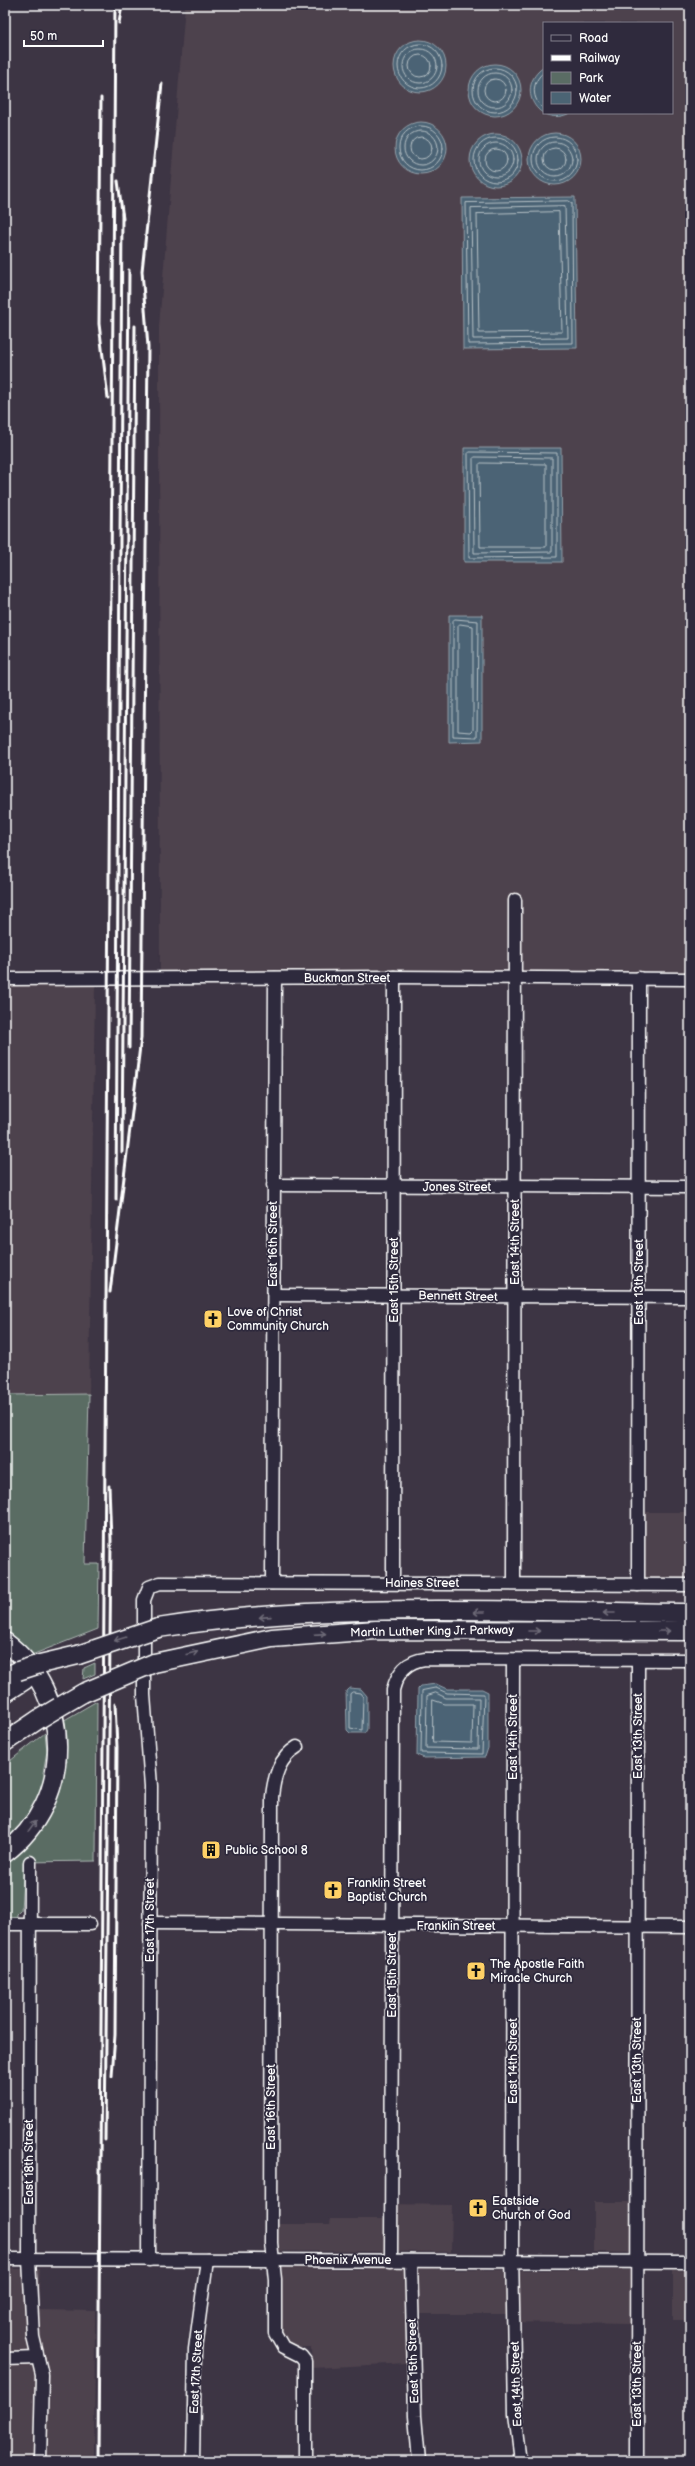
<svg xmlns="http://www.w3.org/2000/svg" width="695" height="2466" font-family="'Balsamiq Sans',sans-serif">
<rect width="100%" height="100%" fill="#3d3544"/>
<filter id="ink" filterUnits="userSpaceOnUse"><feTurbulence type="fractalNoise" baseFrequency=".025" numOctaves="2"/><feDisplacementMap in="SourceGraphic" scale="8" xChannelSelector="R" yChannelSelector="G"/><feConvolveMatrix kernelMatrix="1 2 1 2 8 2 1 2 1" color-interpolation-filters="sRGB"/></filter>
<g filter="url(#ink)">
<g fill="#4e424d" fill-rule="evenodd">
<path d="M 185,5 L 690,5 L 690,972 L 160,971 L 159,327 ZM 544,23 L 672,23 L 672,113 L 544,113 Z"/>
<path d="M 5,984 L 95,984 L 89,1394 L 5,1395 Z"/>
<path d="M 644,1512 L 690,1512 L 690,1579 L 643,1579 Z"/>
<path d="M 594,2202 L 630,2202 L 630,2253 L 594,2252 Z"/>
<path d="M 385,2204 L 452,2205 L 451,2252 L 276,2251 L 275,2224 L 330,2224 L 331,2219 L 386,2219 Z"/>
<path d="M 394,2265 L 453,2270 L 631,2270 L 630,2324 L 508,2322 L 508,2314 L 407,2314 L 408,2363 L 312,2368 L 311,2347 L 297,2347 L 286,2343 L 281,2332 L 282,2268 L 360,2269 Z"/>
<path d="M 5,2269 L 40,2269 L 38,2310 L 95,2311 L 94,2461 L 5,2461 Z"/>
<path d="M 673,2270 L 690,2271 L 690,2320 L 673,2320 Z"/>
</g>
<g fill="#5a6c64" stroke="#acb6b2">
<path d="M 89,1394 L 85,1564 L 99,1564 L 98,1629 L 29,1656 L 5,1634 L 5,1395 Z"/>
<path d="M 95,1663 L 95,1674 L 83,1679 L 84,1668 Z"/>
<path d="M 97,1701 L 96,1861 L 24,1862 L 21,1910 L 17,1914 L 17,1917 L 5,1918 L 5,1861 L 61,1762 L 67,1762 L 61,1722 Z"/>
<path d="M 45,1733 L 47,1751 L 43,1773 L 49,1774 L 43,1796 L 5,1848 L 5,1765 Z"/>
</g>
<g fill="#4b6474" stroke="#93a2ac">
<circle cx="420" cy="66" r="26"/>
<circle cx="495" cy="90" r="26"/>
<path d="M 544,67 L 544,113 L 570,113 C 538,129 514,87 544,67 Z"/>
<circle cx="421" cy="148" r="26"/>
<circle cx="555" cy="159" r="26"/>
<circle cx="496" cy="160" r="26"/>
<path d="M 575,197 L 577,348 L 463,349 L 462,198 Z"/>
<path d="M 464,448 L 561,448 L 562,562 L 464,562 Z"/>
<path d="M 449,615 L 482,615 L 482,741 L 449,742 Z"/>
<path d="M 436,1684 L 447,1689 L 482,1689 L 488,1692 L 488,1748 L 485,1757 L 424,1758 L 417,1755 L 418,1689 L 421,1686 Z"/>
<path d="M 349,1688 L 361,1689 L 367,1696 L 367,1729 L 365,1733 L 350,1733 L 347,1730 L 346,1691 Z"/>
</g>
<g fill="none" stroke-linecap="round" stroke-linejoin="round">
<g stroke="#b7c1c7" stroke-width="1">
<circle cx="420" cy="66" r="22"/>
<circle cx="420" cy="66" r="17"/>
<circle cx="420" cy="66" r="11"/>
<circle cx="495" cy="90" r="22"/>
<path d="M 544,72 C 531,82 531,99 544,109"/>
<circle cx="495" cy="90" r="17"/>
<circle cx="495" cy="90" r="11"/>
<circle cx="421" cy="148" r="22"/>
<circle cx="421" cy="148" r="17"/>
<circle cx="555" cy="159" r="22"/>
<circle cx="421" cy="148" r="11"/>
<circle cx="496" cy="160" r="22"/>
<circle cx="555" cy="159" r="17"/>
<circle cx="496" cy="160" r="17"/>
<circle cx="555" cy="159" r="11"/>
<circle cx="496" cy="160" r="11"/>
<path d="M 569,201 L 572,203 L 573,343 L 468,344 L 466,203 Z"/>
<path d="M 565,206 L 568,338 L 473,339 L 471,208 Z"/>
<path d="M 559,212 L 562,332 L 479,333 L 477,214 Z"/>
<path d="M 470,452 L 557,453 L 557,557 L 469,558 L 468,454 Z"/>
<path d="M 475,457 L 552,458 L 552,552 L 474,553 L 473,459 Z"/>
<path d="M 481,463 L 546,464 L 546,547 L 480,547 L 479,465 Z"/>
<path d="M 455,619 L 478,621 L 477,737 L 453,736 L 453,621 Z"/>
<path d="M 460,624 L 473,626 L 473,730 L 471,732 L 458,731 L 458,626 Z"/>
<path d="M 436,1688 L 447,1693 L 484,1694 L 482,1754 L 421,1753 L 422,1691 Z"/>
<path d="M 353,1692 L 360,1693 L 363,1697 L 362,1730 L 350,1728 L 350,1694 Z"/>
<path d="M 436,1693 L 446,1698 L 479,1698 L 478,1749 L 426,1748 L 427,1696 Z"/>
<path d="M 433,1700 L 445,1704 L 473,1704 L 472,1743 L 433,1742 Z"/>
</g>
<defs>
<g id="minor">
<path d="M 5,979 L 394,977 L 690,979"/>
<path d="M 273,1185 L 690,1187"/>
<path d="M 274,1295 L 690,1297"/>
<path d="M 272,1583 L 275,978"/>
<path d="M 393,1583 L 394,977"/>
<path d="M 514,1583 L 515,900"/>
<path d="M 638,1585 L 639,978"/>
<path d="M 513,1660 L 512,2251 L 515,2414 L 521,2461"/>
<path d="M 297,1747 C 279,1758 274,1777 272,1797 L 271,2243 L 275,2279 L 275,2333 L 283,2347 L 301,2356 L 305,2361 L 305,2461"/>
<path d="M 30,1862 L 29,2259 L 33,2337 L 42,2375 L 40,2461"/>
<path d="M 150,1923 L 690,1927"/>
<path d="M 5,1924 L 90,1924"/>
<path d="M 5,2259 L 690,2262"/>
<path d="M 149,2260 L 151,1786 L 144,1695 L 144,1600 L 149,1587 L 160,1583 L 690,1585"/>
<path d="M 391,2261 L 393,1690 C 397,1673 407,1661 425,1659 L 690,1660"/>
<path d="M 411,2261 L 415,2416 L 419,2461"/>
<path d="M 5,2359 L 38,2358"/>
<path d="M 193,2461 L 195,2349 L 207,2260"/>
<path d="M 637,2461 L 638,1660"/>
</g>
<g id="highway">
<path d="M 158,1628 C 329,1601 516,1612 690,1613"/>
<path d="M 5,1642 C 75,1694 74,1801 5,1853"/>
<path d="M 154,1663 L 272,1638 L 376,1630 L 690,1631"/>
<path d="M 40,1664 L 78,1655"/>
<path d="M 5,1677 L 18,1671"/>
<path d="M 5,1693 L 25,1680"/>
<path d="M 59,1707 L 83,1693"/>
<path d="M 5,1742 L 39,1719"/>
</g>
</defs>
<use href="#minor" stroke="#fff" stroke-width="15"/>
<use href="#highway" stroke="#fff" stroke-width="21"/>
<use href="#minor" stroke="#2f2a3d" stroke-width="12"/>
<use href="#highway" stroke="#2f2a3d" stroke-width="18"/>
<g stroke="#fff" stroke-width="3">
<path d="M 119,23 L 122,5"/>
<path d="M 101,98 L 99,324 L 108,398"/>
<path d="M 118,181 L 123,219"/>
<path d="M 129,1048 L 135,326"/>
<path d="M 122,1152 L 129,270"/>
<path d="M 116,1200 L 122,213"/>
<path d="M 110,1292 L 141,1038 L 148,347 L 142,271 L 162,83"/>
<path d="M 112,2076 L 115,2035 L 117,1747 L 115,1704"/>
<path d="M 105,2140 L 111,1540 L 109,1486"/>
<path d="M 98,2461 L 115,5"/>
</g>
<defs>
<g id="highway-bridge">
<path d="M 78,1655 L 158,1628"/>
<path d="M 18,1671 L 40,1664"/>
<path d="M 83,1693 L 154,1663"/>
<path d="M 39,1719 L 59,1707"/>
</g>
</defs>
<use href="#highway-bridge" stroke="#fff" stroke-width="21" stroke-linecap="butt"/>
<use href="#highway-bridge" stroke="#2f2a3d" stroke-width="18"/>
</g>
<defs><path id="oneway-shaft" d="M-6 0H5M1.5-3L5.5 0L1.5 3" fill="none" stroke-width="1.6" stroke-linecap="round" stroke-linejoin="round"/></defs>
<g stroke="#6d6a77">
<use href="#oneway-shaft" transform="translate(479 1612) rotate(-180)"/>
<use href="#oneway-shaft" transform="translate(609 1613) rotate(-180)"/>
<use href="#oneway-shaft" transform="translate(265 1617) rotate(176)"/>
<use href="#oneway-shaft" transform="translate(534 1631)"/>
<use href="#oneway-shaft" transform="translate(664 1631)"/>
<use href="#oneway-shaft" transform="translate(320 1634) rotate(-4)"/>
<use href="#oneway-shaft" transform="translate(120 1639) rotate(162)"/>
<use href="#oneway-shaft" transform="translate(192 1653) rotate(-14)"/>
<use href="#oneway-shaft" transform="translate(32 1826) rotate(-54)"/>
</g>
</g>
<defs>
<symbol id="church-square" viewBox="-11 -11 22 22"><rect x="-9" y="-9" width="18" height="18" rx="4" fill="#ffd166" stroke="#2f2a3d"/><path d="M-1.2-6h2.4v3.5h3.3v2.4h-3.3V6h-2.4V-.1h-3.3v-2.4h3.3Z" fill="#111"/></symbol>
<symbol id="building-square" viewBox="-11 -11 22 22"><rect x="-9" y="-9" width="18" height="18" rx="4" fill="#ffd166" stroke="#2f2a3d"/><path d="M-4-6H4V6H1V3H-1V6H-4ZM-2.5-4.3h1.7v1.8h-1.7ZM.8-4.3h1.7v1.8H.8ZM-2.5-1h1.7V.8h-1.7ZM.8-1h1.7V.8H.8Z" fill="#111"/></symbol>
</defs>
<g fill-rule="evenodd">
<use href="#church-square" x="202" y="1308" width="22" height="22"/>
<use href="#building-square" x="200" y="1839" width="22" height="22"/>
<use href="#church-square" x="322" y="1879" width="22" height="22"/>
<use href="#church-square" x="465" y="1960" width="22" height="22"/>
<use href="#church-square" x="467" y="2197" width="22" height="22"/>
</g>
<g text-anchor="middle" stroke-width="3.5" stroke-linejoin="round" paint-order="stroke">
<g font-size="12" fill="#fff" stroke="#2f2a3d">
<text x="347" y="982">Buckman Street</text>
<text x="457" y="1191">Jones Street</text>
<text transform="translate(515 1242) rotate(-90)" y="4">East 14th Street</text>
<text transform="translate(273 1244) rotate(-90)" y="4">East 16th Street</text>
<text transform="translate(394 1280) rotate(-90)" y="4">East 15th Street</text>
<text transform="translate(639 1282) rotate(-90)" y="4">East 13th Street</text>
<text transform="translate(458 1296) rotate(1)" y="4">Bennett Street</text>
<text x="422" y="1587">Haines Street</text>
<text transform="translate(432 1631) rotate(-1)" y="4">Martin Luther King Jr. Parkway</text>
<text transform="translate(638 1736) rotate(-90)" y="4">East 13th Street</text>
<text transform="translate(513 1737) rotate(-90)" y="4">East 14th Street</text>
<text transform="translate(150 1920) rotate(-90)" y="4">East 17th Street</text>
<text x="456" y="1930">Franklin Street</text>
<text transform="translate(392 1975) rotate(-90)" y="4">East 15th Street</text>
<text transform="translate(637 2060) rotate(-90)" y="4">East 13th Street</text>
<text transform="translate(513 2061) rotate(-90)" y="4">East 14th Street</text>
<text transform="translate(271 2107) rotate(-90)" y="4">East 16th Street</text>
<text transform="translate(29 2162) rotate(-90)" y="4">East 18th Street</text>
<text x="348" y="2264">Phoenix Avenue</text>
<text transform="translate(413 2361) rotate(-92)" y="4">East 15th Street</text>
<text transform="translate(196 2372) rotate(-87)" y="4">East 17th Street</text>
<text transform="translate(516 2384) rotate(-92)" y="4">East 14th Street</text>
<text transform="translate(637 2384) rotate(-90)" y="4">East 13th Street</text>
</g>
<g font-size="12" fill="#fff" stroke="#2f2a3d" text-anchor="start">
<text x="227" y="1316">Love of Christ<tspan x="227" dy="14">Community Church</tspan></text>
<text x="225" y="1854">Public School 8</text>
<text x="347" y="1887">Franklin Street<tspan x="347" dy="14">Baptist Church</tspan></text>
<text x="490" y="1968">The Apostle Faith<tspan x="490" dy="14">Miracle Church</tspan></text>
<text x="492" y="2205">Eastside<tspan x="492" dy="14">Church of God</tspan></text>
</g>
</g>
<rect width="695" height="2466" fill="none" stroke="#2f2a3d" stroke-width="20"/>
<rect x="10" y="10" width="675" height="2446" fill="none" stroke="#fff" stroke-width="1.5" filter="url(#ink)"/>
<rect x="543" y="22" width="130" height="92" fill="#2f2a3d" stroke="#827f8b"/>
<rect x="551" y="35" width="20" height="6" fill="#2f2a3d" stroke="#827f8b"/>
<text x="579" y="42" font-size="12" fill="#ffffff">Road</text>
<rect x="551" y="55" width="20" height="6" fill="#ffffff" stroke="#827f8b"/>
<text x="579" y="62" font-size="12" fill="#ffffff">Railway</text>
<rect x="551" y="72" width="20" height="12" fill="#5a6c64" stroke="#827f8b"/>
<text x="579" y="82" font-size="12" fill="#ffffff">Park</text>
<rect x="551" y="92" width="20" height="12" fill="#4b6474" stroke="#827f8b"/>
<text x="579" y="102" font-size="12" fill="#ffffff">Water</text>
<path d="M24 40v6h79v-6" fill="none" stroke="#ffffff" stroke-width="2"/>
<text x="30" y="40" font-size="12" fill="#ffffff" stroke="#2f2a3d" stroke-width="3" paint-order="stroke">50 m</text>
</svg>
